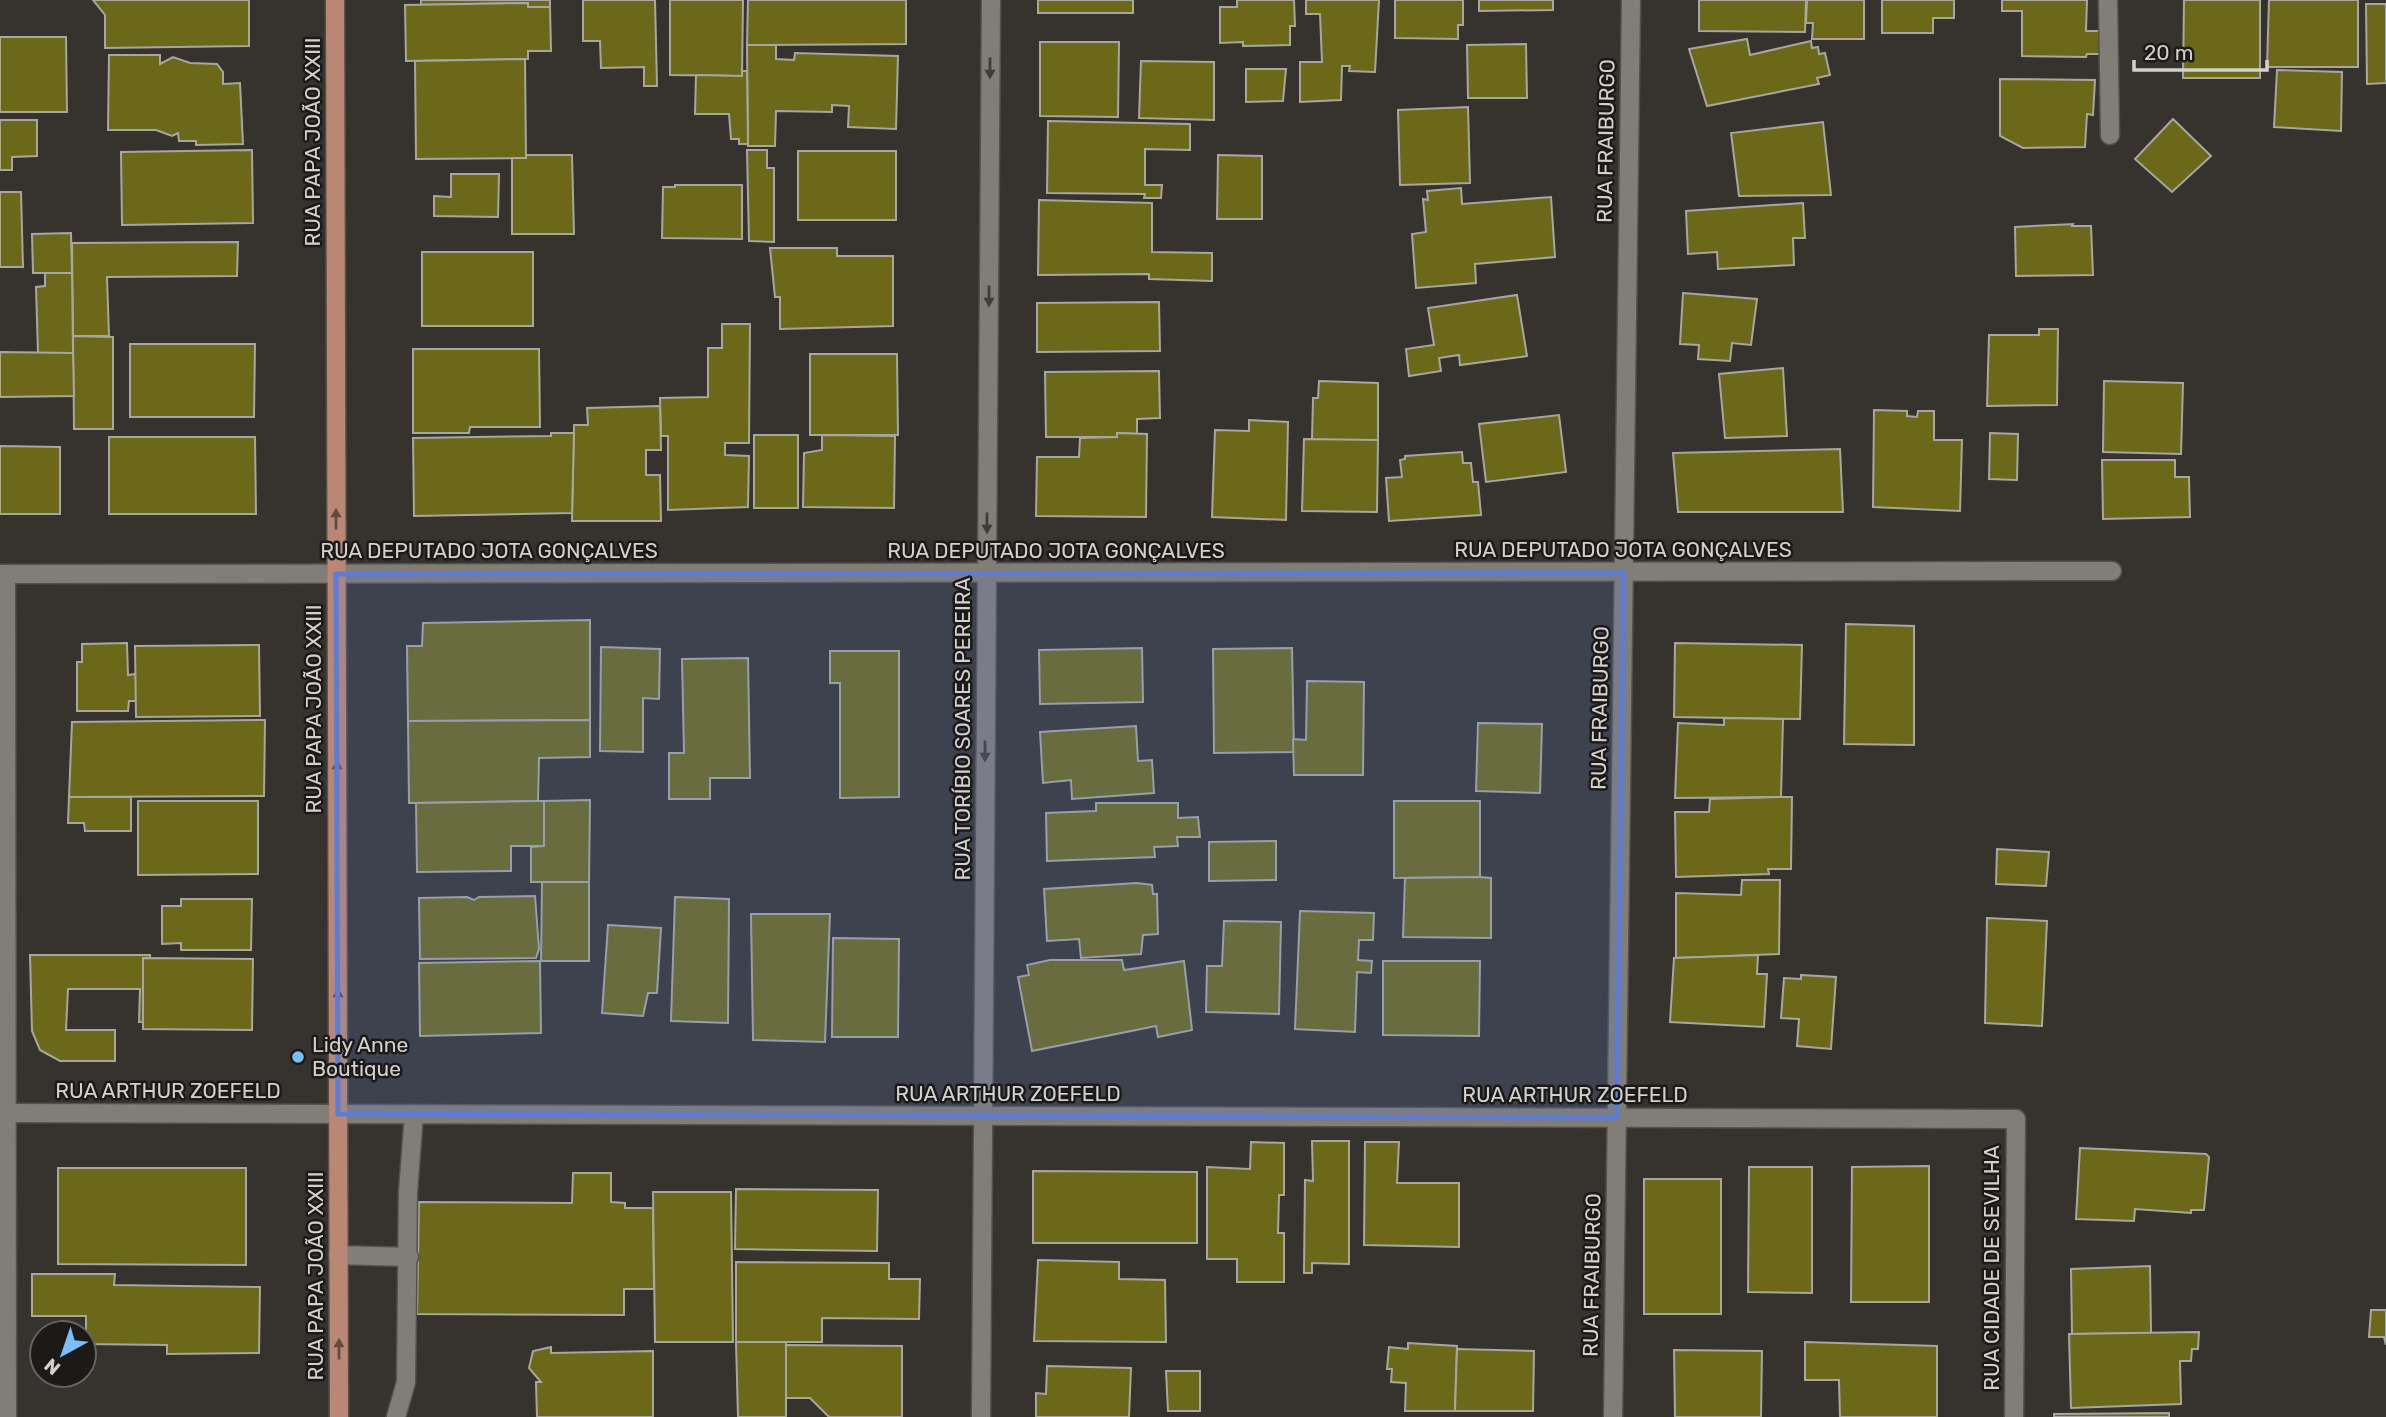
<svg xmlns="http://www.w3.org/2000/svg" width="2386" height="1417" font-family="Rubik,sans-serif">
<rect width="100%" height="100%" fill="#36322e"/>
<g fill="#6b6819" stroke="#a7a7a0" stroke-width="2">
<path d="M 93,0 L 249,0 L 249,46 L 105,48 L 105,15 Z"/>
<path d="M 421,0 L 550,0 L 550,7 L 528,7 L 528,3 L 421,5 Z"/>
<path d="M 583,0 L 655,0 L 657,86 L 644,86 L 644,67 L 601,68 L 600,41 L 583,41 Z"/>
<path d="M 670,0 L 743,0 L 742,76 L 670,75 Z"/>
<path d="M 748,0 L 906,0 L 906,44 L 747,45 Z"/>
<rect x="1038" y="0" width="95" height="13"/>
<path d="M 1237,0 L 1294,0 L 1295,26 L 1290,26 L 1290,45 L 1243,46 L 1243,42 L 1220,43 L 1220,7 L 1237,7 Z"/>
<path d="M 1306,0 L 1379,0 L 1375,72 L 1349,71 L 1350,66 L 1342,66 L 1341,100 L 1300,102 L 1300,62 L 1322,62 L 1320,14 L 1306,14 Z"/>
<path d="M 1395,0 L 1463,0 L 1463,25 L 1458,25 L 1458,39 L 1395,38 Z"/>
<path d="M 1479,0 L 1553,0 L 1553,10 L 1479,11 Z"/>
<path d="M 1699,0 L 1806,0 L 1805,32 L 1699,31 Z"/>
<path d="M 1807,0 L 1864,0 L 1864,39 L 1812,39 L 1813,23 L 1806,23 Z"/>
<path d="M 1882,0 L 1954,0 L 1954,18 L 1933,18 L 1933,33 L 1882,33 Z"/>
<path d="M 2002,0 L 2087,0 L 2086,31 L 2100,31 L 2100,54 L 2087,54 L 2086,57 L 2022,56 L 2022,11 L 2002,11 Z"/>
<path d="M 2184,0 L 2260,0 L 2260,78 L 2183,78 Z"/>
<path d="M 2269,0 L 2358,0 L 2358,67 L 2267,67 Z"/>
<path d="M 528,3 L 528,7 L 550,7 L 551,51 L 528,51 L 528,59 L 406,61 L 405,5 Z"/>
<path d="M 2366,4 L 2386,4 L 2386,83 L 2367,84 Z"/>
<path d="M 0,37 L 66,37 L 67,112 L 0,112 Z"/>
<path d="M 1747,39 L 1750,55 L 1811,41 L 1812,48 L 1818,47 L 1819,54 L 1825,53 L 1830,75 L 1817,78 L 1819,84 L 1707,106 L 1689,49 Z"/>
<path d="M 1040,42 L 1119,42 L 1118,117 L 1040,116 Z"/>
<path d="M 1526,44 L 1527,98 L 1468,98 L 1467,45 Z"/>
<path d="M 747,45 L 776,45 L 776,59 L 794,60 L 795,53 L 898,56 L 896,129 L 848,127 L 849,106 L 832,105 L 832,112 L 776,111 L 775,146 L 748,146 Z"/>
<path d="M 109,55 L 160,55 L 160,64 L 173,57 L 190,63 L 217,64 L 223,72 L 223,84 L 240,83 L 243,144 L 196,145 L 196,141 L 179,141 L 178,133 L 172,136 L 156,130 L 108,130 Z"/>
<path d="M 525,59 L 526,158 L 416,159 L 415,61 Z"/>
<path d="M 1141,61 L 1214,62 L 1214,120 L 1139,118 Z"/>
<path d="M 1246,69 L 1286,69 L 1283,101 L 1246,102 Z"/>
<path d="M 2277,70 L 2342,72 L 2341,131 L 2274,127 Z"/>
<path d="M 742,71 L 747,71 L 748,144 L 739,144 L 739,139 L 731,139 L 729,114 L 695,114 L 696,75 L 742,76 Z"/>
<path d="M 2000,79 L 2095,80 L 2093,115 L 2087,114 L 2085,147 L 2023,148 L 2000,136 Z"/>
<path d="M 1468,107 L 1470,183 L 1400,185 L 1398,110 Z"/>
<path d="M 2173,119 L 2211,156 L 2172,192 L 2135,159 Z"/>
<path d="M 0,120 L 37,120 L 37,156 L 12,157 L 12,170 L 0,170 Z"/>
<path d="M 1048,121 L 1190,124 L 1190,150 L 1145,149 L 1145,185 L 1162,185 L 1161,198 L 1144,198 L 1145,194 L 1047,193 Z"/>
<path d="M 1823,122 L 1831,195 L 1739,196 L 1731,133 Z"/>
<path d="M 252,150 L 253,223 L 122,225 L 121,152 Z"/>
<path d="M 747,150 L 767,150 L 767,168 L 774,168 L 774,242 L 749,241 Z"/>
<rect x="798" y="151" width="98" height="69"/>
<path d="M 526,155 L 572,155 L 574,234 L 512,234 L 512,158 L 526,158 Z"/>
<path d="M 1218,155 L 1262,156 L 1262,219 L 1217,219 Z"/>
<path d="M 451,174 L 499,174 L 498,217 L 434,216 L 434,196 L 451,197 Z"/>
<path d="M 675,185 L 742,185 L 742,239 L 662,238 L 663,187 L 675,187 Z"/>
<path d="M 1461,188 L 1462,204 L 1551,197 L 1555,257 L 1475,264 L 1476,283 L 1416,288 L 1412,234 L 1426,232 L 1423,199 L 1428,200 L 1427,191 Z"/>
<path d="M 0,192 L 21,192 L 23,267 L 0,267 Z"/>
<path d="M 1039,200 L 1152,203 L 1152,252 L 1212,253 L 1212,281 L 1149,279 L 1149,274 L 1038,275 Z"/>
<path d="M 1803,203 L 1805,238 L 1793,238 L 1794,265 L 1718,269 L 1717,252 L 1688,254 L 1686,211 Z"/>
<path d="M 2073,224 L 2072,226 L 2091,226 L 2093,275 L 2016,276 L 2015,227 Z"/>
<path d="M 71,233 L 72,273 L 33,273 L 32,234 Z"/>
<path d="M 238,242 L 237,276 L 107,277 L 109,336 L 73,336 L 72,243 Z"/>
<path d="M 770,248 L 837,248 L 837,256 L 893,256 L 893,326 L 780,329 L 780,297 L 775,297 Z"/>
<rect x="422" y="252" width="111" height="74"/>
<path d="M 45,273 L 72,273 L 73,353 L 38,353 L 36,287 L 45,286 Z"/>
<path d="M 1683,293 L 1757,299 L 1751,345 L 1732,343 L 1730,361 L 1698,359 L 1699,345 L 1680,344 Z"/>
<path d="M 1517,295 L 1527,356 L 1460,365 L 1459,355 L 1439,358 L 1441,371 L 1409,376 L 1406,349 L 1434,345 L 1428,308 Z"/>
<path d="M 1159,302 L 1160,351 L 1037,352 L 1037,303 Z"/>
<path d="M 722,324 L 750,324 L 749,443 L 725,443 L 725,455 L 749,456 L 748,507 L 668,510 L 668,436 L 661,436 L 660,398 L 708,397 L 708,348 L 722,348 Z"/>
<path d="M 2039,329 L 2058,329 L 2057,405 L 1987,406 L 1989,335 L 2039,335 Z"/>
<path d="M 73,336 L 113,337 L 113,429 L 74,429 Z"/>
<path d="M 130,344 L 255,344 L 254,417 L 130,417 Z"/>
<path d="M 413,349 L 539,349 L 540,427 L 470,427 L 469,433 L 413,433 Z"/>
<path d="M 0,352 L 73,353 L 74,396 L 0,397 Z"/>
<path d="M 810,354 L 897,354 L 898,435 L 810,435 Z"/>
<path d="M 1783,368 L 1787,436 L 1725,438 L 1719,374 Z"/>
<path d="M 1159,371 L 1160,418 L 1137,419 L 1137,434 L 1117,433 L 1117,437 L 1046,437 L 1045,372 Z"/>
<path d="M 1319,381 L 1378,383 L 1378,440 L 1312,440 L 1313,398 L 1318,398 Z"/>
<path d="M 2104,381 L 2183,383 L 2181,454 L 2103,452 Z"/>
<path d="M 660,406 L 661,450 L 646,450 L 646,475 L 660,475 L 661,521 L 572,521 L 574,425 L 588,425 L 587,408 Z"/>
<path d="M 1874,410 L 1907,411 L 1907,416 L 1917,417 L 1918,411 L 1934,411 L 1934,440 L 1962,440 L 1960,511 L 1873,507 Z"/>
<path d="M 1559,415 L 1566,472 L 1486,482 L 1479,424 Z"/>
<path d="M 1249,420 L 1288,422 L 1286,520 L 1212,517 L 1215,430 L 1249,431 Z"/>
<path d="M 551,433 L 574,433 L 572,513 L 414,516 L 413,438 L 551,436 Z"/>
<path d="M 1117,433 L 1147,434 L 1146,517 L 1036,516 L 1037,457 L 1079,457 L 1080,438 L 1117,437 Z"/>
<path d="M 1990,433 L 2018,434 L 2017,480 L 1989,479 Z"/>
<rect x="754" y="435" width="44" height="73"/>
<path d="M 822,435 L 895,436 L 894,508 L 803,507 L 804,453 L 822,450 Z"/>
<path d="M 109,437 L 255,437 L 256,514 L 109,514 Z"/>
<path d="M 1304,439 L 1378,440 L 1377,512 L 1302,511 Z"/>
<path d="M 0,446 L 60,447 L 60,514 L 0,514 Z"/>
<path d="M 1840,449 L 1843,512 L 1678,512 L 1673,453 Z"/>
<path d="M 1462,452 L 1463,463 L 1471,463 L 1473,482 L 1478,482 L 1481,515 L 1389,521 L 1386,478 L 1402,477 L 1400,460 L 1405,459 L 1405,456 Z"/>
<path d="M 2102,460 L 2175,460 L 2175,477 L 2189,477 L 2190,517 L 2103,519 Z"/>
<path d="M 590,620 L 590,720 L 408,721 L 407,646 L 422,646 L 423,623 Z"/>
<path d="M 1846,624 L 1914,626 L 1914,745 L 1844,744 Z"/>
<path d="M 127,643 L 128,675 L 136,674 L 136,701 L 129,701 L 128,711 L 77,711 L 77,662 L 82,662 L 82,644 Z"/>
<path d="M 1675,643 L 1802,645 L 1800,719 L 1674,717 Z"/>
<path d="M 259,645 L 260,716 L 136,717 L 135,646 Z"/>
<path d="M 601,647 L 660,649 L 659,699 L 643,698 L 643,752 L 600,751 Z"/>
<path d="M 1142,648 L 1143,702 L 1040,704 L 1039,650 Z"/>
<path d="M 1292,648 L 1294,752 L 1214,753 L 1213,649 Z"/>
<path d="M 830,651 L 899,651 L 899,797 L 840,798 L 840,683 L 830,683 Z"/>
<path d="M 748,658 L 750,778 L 710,778 L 710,799 L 669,799 L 669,753 L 684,753 L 682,659 Z"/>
<path d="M 1307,681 L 1364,682 L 1363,775 L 1294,775 L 1293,739 L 1306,740 Z"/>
<path d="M 1724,718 L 1783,719 L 1781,797 L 1675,798 L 1678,723 L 1724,725 Z"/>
<path d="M 265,720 L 264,796 L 69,797 L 72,722 Z"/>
<path d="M 590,720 L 590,757 L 539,758 L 538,801 L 409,803 L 408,721 Z"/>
<path d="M 1478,723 L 1542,724 L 1540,793 L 1476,791 Z"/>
<path d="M 1136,726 L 1138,761 L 1152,760 L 1154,793 L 1072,799 L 1071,780 L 1043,783 L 1040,732 Z"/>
<path d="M 69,797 L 131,797 L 131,831 L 85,831 L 84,823 L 68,823 Z"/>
<path d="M 1781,797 L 1792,797 L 1791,869 L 1768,869 L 1769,874 L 1676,877 L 1675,812 L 1709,812 L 1710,799 Z"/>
<path d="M 590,800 L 589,882 L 531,882 L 531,847 L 544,846 L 544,801 Z"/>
<path d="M 138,801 L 258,801 L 258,874 L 138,875 Z"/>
<path d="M 538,801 L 544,801 L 544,846 L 511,846 L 511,871 L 417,872 L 416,803 Z"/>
<path d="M 1394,801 L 1480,801 L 1480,877 L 1394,878 Z"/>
<path d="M 1096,803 L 1178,803 L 1178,818 L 1198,817 L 1200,837 L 1177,837 L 1178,846 L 1154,847 L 1155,857 L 1047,861 L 1046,813 L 1096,811 Z"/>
<path d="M 1276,841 L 1276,880 L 1209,881 L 1209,842 Z"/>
<path d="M 1997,849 L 2049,852 L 2046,886 L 1996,884 Z"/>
<path d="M 1480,877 L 1491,878 L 1491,938 L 1403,937 L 1405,878 Z"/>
<path d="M 1742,880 L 1780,880 L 1779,954 L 1676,958 L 1676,893 L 1741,895 Z"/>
<path d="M 542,882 L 589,882 L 589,961 L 541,961 Z"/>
<path d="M 1137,883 L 1152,885 L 1153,894 L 1157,894 L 1158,934 L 1143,935 L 1141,954 L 1081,958 L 1079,939 L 1047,941 L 1044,889 Z"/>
<path d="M 535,896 L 539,949 L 536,958 L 420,959 L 419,898 L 467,897 L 474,900 L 479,897 Z"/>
<path d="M 675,897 L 729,899 L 728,1023 L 671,1021 Z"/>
<path d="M 181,899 L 252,899 L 251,950 L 181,950 L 181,943 L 162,944 L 162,906 L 181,906 Z"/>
<path d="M 1300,911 L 1374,913 L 1373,940 L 1359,940 L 1358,960 L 1372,961 L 1371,973 L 1357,972 L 1355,1032 L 1295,1029 Z"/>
<path d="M 751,914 L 830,914 L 825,1042 L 753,1040 Z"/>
<path d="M 1987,918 L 2047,921 L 2042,1026 L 1985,1023 Z"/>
<path d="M 1224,921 L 1281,922 L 1279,1014 L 1206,1012 L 1207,966 L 1222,966 Z"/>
<path d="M 608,925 L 661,928 L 657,993 L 648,993 L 643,1016 L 602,1013 Z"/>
<path d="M 833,938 L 899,939 L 898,1037 L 832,1037 Z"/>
<path d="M 30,955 L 150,955 L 150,958 L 143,958 L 143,1022 L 139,1022 L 140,989 L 68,989 L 66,1030 L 115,1030 L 115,1061 L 60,1061 L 40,1050 L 32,1031 Z"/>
<path d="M 1758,955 L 1757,974 L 1767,974 L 1764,1027 L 1670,1022 L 1674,958 Z"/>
<path d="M 143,958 L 253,959 L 252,1030 L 143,1029 Z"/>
<path d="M 1050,960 L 1122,960 L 1124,970 L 1184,961 L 1192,1030 L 1158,1037 L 1156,1026 L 1032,1051 L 1018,977 L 1029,975 L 1027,965 Z"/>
<path d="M 540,961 L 541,1033 L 420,1036 L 419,963 Z"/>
<path d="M 1383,961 L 1480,961 L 1479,1036 L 1383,1035 Z"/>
<path d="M 1801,975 L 1836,977 L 1831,1049 L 1797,1046 L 1799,1019 L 1781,1018 L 1784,978 L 1801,979 Z"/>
<path d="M 1312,1141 L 1349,1141 L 1349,1264 L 1312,1263 L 1312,1273 L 1304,1273 L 1305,1180 L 1313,1181 Z"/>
<path d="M 1251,1142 L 1284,1143 L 1284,1195 L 1279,1195 L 1278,1233 L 1284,1233 L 1284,1282 L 1237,1282 L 1237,1259 L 1207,1259 L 1207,1167 L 1250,1169 Z"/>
<path d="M 1365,1142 L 1399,1142 L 1397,1183 L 1459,1183 L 1459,1247 L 1364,1245 Z"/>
<path d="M 2080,1148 L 2206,1154 L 2209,1157 L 2204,1210 L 2191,1210 L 2191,1213 L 2135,1209 L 2134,1221 L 2076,1219 Z"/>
<path d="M 1929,1166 L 1929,1302 L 1851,1302 L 1852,1167 Z"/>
<path d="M 1749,1167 L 1812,1167 L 1812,1293 L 1748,1292 Z"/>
<path d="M 58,1168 L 246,1168 L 246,1265 L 58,1264 Z"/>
<path d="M 1033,1171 L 1197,1172 L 1197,1243 L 1033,1243 Z"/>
<path d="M 573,1173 L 611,1173 L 611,1202 L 625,1203 L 625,1208 L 653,1208 L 654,1289 L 624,1289 L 624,1315 L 417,1314 L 419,1202 L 572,1203 Z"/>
<rect x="1644" y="1179" width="77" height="135"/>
<path d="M 736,1189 L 878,1190 L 877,1251 L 735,1249 Z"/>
<path d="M 653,1192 L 731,1192 L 733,1342 L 655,1342 Z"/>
<path d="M 1038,1260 L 1119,1262 L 1119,1279 L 1165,1280 L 1166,1342 L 1034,1341 Z"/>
<path d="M 736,1262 L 889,1263 L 889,1279 L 920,1279 L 919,1319 L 822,1318 L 822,1342 L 736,1342 Z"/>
<path d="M 2150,1266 L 2151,1333 L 2072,1334 L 2071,1269 Z"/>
<path d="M 32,1274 L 115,1274 L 114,1285 L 260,1287 L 259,1353 L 167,1354 L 167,1345 L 86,1344 L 86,1316 L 32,1316 Z"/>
<path d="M 2371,1310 L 2386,1310 L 2386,1345 L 2384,1337 L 2369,1337 Z"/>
<path d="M 2199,1332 L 2198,1349 L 2192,1349 L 2191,1361 L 2180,1361 L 2181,1404 L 2071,1408 L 2069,1334 Z"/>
<path d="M 736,1342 L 786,1342 L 786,1417 L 738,1417 Z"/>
<path d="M 1805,1342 L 1937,1346 L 1937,1417 L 1840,1417 L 1839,1380 L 1805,1380 Z"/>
<path d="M 1408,1343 L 1457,1346 L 1455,1411 L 1405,1411 L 1406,1383 L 1391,1382 L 1392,1369 L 1387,1369 L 1389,1347 L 1408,1349 Z"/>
<path d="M 786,1345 L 902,1346 L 902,1417 L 829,1417 L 810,1398 L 786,1398 Z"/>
<path d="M 551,1347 L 551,1353 L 653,1351 L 653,1417 L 537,1417 L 536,1382 L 541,1382 L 529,1368 L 533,1351 Z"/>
<path d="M 1457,1349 L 1534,1351 L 1533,1411 L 1455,1411 Z"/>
<path d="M 1674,1350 L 1762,1351 L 1761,1417 L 1675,1417 Z"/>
<path d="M 1047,1366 L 1131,1368 L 1129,1417 L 1036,1417 L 1036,1393 L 1046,1394 Z"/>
<path d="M 1166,1371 L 1200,1371 L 1200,1411 L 1168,1411 Z"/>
<path d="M 2169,1413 L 2169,1417 L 2054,1417 L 2054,1414 Z"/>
</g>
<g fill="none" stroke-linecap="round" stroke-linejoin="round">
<defs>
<g id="service">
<path d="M 338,1255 L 409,1257"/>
<path d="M 396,1417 L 406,1382 L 408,1192 L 414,1114"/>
</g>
<g id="minor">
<path d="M 2108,0 L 2110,135"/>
<path d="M 0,574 L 2112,571"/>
<path d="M 6,574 L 7,1417"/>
<path d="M 0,1113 L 2016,1119 L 2014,1417"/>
<path d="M 981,1417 L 991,0"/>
<path d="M 1613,1417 L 1631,0"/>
</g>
<path id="primary" d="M 335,0 L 339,1417"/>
</defs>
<use href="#service" stroke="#54514d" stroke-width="21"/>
<use href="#minor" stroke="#54514d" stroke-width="21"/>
<use href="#primary" stroke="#54514d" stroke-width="21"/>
<use href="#service" stroke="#817d77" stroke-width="18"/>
<use href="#minor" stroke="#817d77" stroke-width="18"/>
<use href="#primary" stroke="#bb8775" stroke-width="18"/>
</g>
<defs><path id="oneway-solid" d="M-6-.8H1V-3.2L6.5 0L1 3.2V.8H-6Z" transform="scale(1.75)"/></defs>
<g fill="#3f3d39">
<use href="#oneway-solid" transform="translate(990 68) rotate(90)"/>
<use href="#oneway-solid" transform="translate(989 296) rotate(90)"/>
<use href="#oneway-solid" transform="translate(987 523) rotate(90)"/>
<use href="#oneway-solid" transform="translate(985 751) rotate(90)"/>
</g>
<g fill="#644b42">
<use href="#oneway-solid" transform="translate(336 519) rotate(-90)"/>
<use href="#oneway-solid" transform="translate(337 771) rotate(-90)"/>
<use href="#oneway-solid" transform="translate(338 999) rotate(-90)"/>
<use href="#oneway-solid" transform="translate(339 1349) rotate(-90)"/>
</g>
<path fill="#5d7cd4" fill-opacity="0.2" stroke="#5d7cd4" stroke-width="5" stroke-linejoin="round" d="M 1624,573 L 1617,1118 L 338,1114 L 336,574 Z"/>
<circle fill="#78bff7" stroke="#1c1a18" stroke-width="2.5" cx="298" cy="1057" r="7"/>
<g text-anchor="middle" stroke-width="5" stroke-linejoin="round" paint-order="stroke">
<g font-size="21" fill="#d3d1ce" stroke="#1c1a18">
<text transform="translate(1606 141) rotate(-89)" y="7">RUA FRAIBURGO</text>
<text transform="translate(313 142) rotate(-90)" y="7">RUA PAPA JOÃO XXIII</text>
<text x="1623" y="557">RUA DEPUTADO JOTA GONÇALVES</text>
<text x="489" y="558">RUA DEPUTADO JOTA GONÇALVES</text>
<text x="1056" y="558">RUA DEPUTADO JOTA GONÇALVES</text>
<text transform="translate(1600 708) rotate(-89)" y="7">RUA FRAIBURGO</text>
<text transform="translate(314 709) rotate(-90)" y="7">RUA PAPA JOÃO XXIII</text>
<text transform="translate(963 729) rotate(-90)" y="7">RUA TORÍBIO SOARES PEREIRA</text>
<text x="168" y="1098">RUA ARTHUR ZOEFELD</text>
<text x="1008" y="1101">RUA ARTHUR ZOEFELD</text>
<text x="1575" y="1102">RUA ARTHUR ZOEFELD</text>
<text transform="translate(1992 1268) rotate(-90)" y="7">RUA CIDADE DE SEVILHA</text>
<text transform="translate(1592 1275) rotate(-89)" y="7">RUA FRAIBURGO</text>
<text transform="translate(316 1276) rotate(-90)" y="7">RUA PAPA JOÃO XXIII</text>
</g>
<g font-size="21" fill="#d3d1ce" stroke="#1c1a18" text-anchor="start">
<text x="312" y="1052">Lidy Anne<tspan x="312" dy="24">Boutique</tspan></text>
</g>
</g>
<g transform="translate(63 1354) rotate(220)"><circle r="33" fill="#1c1a18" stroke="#656361" stroke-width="2"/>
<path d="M0-5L12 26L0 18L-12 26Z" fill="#78bff7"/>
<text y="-10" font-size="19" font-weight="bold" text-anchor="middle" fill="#d3d1ce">N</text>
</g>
<path d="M2134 60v10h133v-10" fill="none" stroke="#d3d1ce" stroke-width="3.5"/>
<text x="2144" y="60" font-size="21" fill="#d3d1ce" stroke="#1c1a18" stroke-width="5" paint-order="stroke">20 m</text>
</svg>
